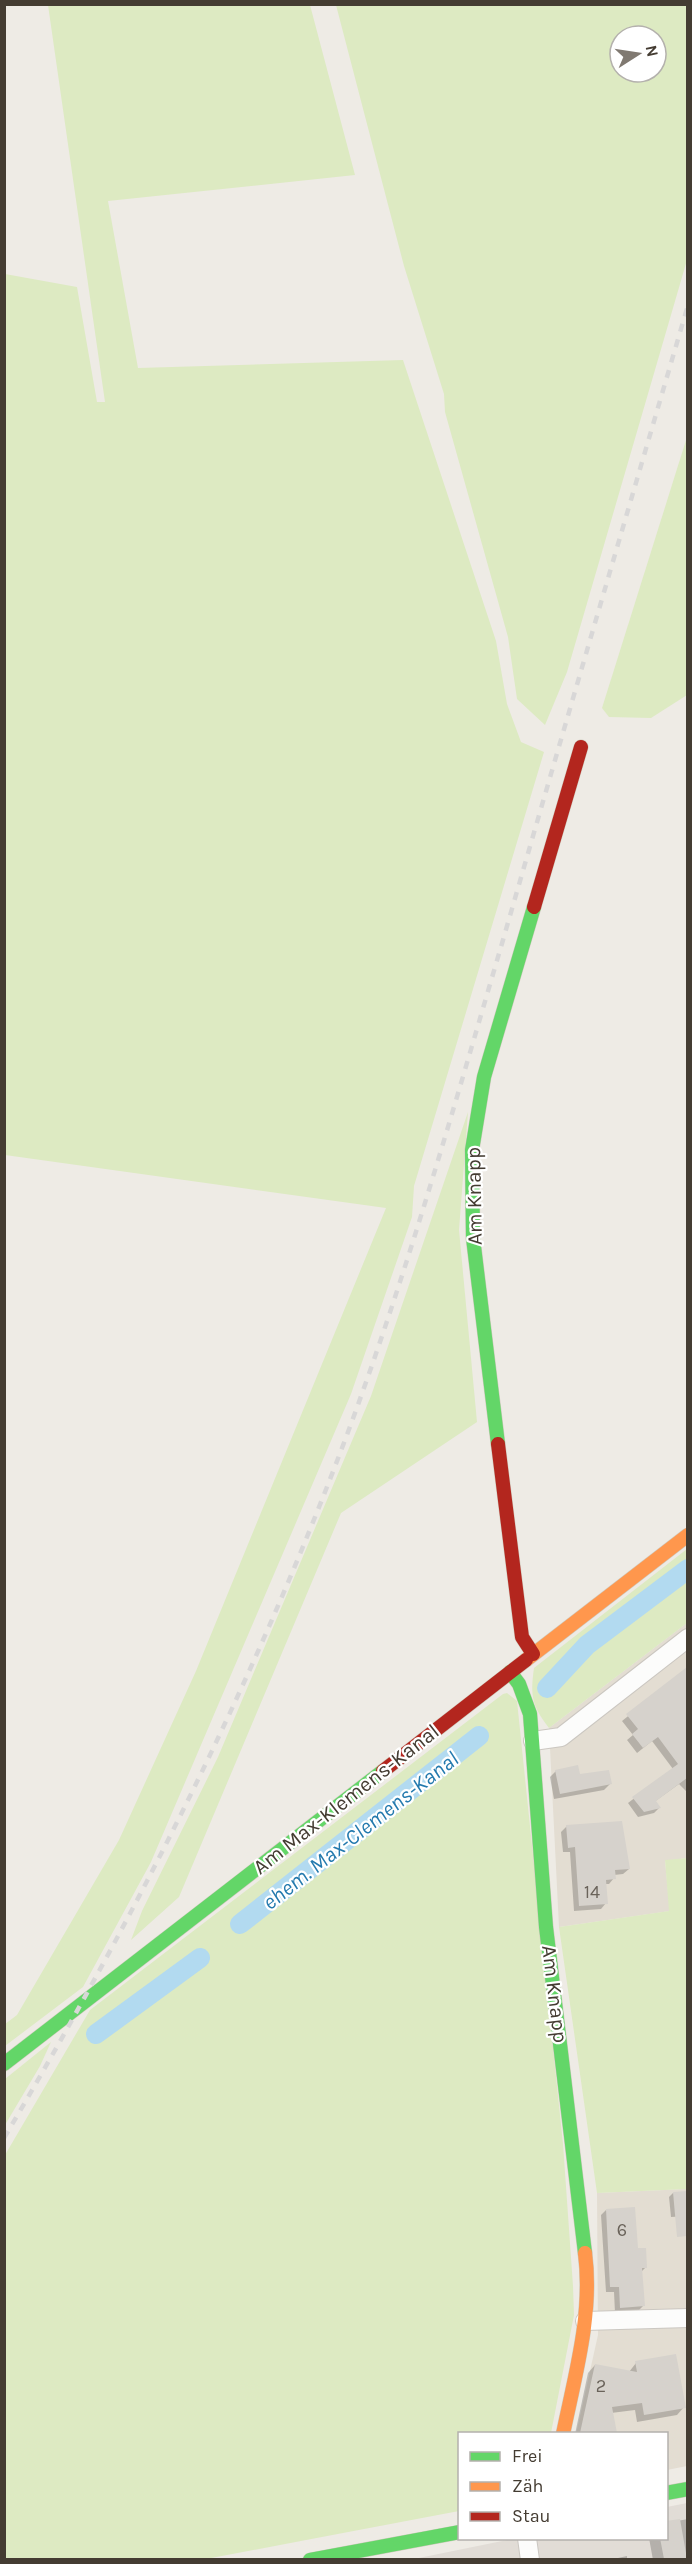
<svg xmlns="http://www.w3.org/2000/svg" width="692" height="2564" font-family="Karla,sans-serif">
<rect width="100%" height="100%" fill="#eeebe5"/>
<g fill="#e3ddd2">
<path d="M 687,1623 L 687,1858 L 665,1861 L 670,1911 L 559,1927 L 549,1728 Z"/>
<path d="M 687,2189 L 687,2466 L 667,2470 L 666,2434 L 576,2434 L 598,2335 L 597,2193 Z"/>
</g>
<path fill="#e1dcd6" d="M 687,2503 L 687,2559 L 409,2560 L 512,2539 L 666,2538 L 667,2507 Z"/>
<g fill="#ddeac2" fill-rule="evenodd">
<path d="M 48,5 L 310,5 L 355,175 L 108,201 L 138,368 L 403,360 L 496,641 L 507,704 L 521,742 L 544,752 L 414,1186 L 412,1217 L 351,1394 L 151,1862 L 83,1987 L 5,2046 L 5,2024 L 17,2015 L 119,1840 L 196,1671 L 386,1208 L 5,1155 L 5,274 L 77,287 L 97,402 L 105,402 Z"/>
<path d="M 336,5 L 687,5 L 687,260 L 567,672 L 545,725 L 517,699 L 508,637 L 445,412 L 444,394 L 404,266 ZM 620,36 L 656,36 L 656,72 L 620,72 Z"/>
<path d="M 687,437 L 687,695 L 651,718 L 609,717 L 602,708 Z"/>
<path d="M 468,1112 L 459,1230 L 477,1422 L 341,1513 L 179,1897 L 131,1940 L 142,1911 L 218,1757 L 371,1396 Z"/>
<path d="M 687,1549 L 687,1623 L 549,1728 C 532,1706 530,1696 534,1668 Z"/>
<path d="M 507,1693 L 517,1701 L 563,2144 L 573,2286 L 574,2315 L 551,2433 L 460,2434 L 459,2511 L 206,2559 L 5,2560 L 5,2155 L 90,2010 L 503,1694 Z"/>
<path d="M 687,1858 L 687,2189 L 597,2193 L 559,1927 L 669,1911 L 665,1860 Z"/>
<path d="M 51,2042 L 40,2066 L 5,2125 L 5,2079 Z"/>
</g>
<g fill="#0003">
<path d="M 688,1668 L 688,1793 L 679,1784 L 654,1802 L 659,1808 L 654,1813 L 638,1817 L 628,1803 L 673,1769 L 652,1741 L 637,1753 L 627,1740 L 633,1735 L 622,1721 Z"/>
<path d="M 556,1771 L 579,1776 L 610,1784 L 604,1790 L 554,1799 L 550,1777 Z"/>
<path d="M 567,1826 L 629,1869 L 623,1874 L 614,1875 L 614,1878 L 609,1884 L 604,1884 L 606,1903 L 601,1909 L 574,1911 L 570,1852 L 563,1852 L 561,1832 Z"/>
<path d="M 688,2192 L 688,2216 L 671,2217 L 669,2197 L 673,2193 Z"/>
<path d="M 606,2210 L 636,2250 L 646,2267 L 641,2272 L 643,2306 L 638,2311 L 615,2313 L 614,2292 L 606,2292 L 601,2215 Z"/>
<path d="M 636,2363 L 684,2407 L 677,2415 L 637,2422 L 635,2410 L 611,2413 L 615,2434 L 575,2434 L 588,2373 L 595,2365 L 629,2372 Z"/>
<path d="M 688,2519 L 686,2560 L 653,2560 L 649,2538 L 666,2538 L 666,2523 Z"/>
<path d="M 627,2556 L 627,2560 L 609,2560 Z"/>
</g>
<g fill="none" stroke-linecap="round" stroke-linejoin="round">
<g stroke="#b2daf0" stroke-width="20">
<path d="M 547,1688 L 587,1645 L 688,1569"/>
<path d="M 240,1924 L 479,1736"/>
<path d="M 96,2034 L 200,1958"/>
</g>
</g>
<g fill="#d6d2cc">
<path d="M 687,1667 L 687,1778 L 656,1801 L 661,1808 L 644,1812 L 632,1797 L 678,1764 L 658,1737 L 643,1748 L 632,1734 L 638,1729 L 626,1714 Z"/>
<path d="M 578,1765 L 580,1774 L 609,1770 L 612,1784 L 560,1794 L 555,1770 Z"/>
<path d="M 622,1821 L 630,1869 L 615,1870 L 616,1879 L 606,1880 L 608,1904 L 579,1906 L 575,1847 L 568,1848 L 566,1825 Z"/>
<path d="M 687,2191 L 687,2236 L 677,2237 L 673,2192 Z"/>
<path d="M 635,2207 L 638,2248 L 646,2248 L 647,2268 L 642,2268 L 645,2306 L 620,2308 L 619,2287 L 610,2287 L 606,2209 Z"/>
<path d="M 676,2354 L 686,2408 L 644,2415 L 642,2403 L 612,2407 L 617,2433 L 580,2433 L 595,2364 L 637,2372 L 635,2361 Z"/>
<path d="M 680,2519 L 687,2559 L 664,2559 L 660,2538 L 666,2538 L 666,2521 Z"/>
</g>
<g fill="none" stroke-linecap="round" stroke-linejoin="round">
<defs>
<g id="street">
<path d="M 533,1741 L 561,1737 L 688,1638"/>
<path d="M 585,2321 L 688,2318"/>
<path d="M 527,2538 L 530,2560"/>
</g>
<g id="fast">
<path d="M 498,1444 L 473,1238 L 472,1150 L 484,1077 L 534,907"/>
<path d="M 510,1672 L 519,1684 L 530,1714 L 546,1927 L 585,2253"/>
<path d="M 4,2064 L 383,1771"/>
<path d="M 666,2493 L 688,2489"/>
<path d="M 310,2560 L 460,2532"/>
</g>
<g id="slow">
<path d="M 526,1660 L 688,1535"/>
<path d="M 563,2434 C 575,2375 593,2314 585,2253"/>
</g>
<g id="jam">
<path d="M 534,907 L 581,747"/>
<path d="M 498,1444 L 522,1637 L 533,1654"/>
<path d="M 383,1771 L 526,1660"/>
</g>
</defs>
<use href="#street" stroke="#cbc7c1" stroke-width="20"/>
<use href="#fast" stroke="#cfcabd" stroke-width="15"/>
<use href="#slow" stroke="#cfcabd" stroke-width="15"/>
<use href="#jam" stroke="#cfcabd" stroke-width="15"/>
<use href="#street" stroke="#fcfcfb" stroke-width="18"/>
<use href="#fast" stroke="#63d668" stroke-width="14"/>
<use href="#slow" stroke="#ff974d" stroke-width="14"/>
<use href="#jam" stroke="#b3261e" stroke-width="14"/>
<path stroke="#d8d7d7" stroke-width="4.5" stroke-dasharray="8 8" stroke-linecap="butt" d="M 4,2138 C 135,1917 251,1688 342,1448 C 405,1281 453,1110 503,940 C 564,728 626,517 688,305"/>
</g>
<g text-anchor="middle" stroke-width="4.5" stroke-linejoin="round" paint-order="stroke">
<g font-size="18" fill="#6a635a">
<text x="592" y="1898">14</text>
<text x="622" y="2236">6</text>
<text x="601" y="2392">2</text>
</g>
<g font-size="21" fill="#443c32" stroke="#fff">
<text transform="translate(474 1196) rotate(-91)" y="7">Am Knapp</text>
<text transform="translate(346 1799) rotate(-38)" y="7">Am Max-Klemens-Kanal</text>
<text transform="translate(555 1994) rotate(83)" y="7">Am Knapp</text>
</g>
<g font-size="22" font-style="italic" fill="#247aae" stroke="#fff">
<text transform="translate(360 1830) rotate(-38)" y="8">ehem. Max-Clemens-Kanal</text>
</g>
</g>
<rect width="692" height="2564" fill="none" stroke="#443c32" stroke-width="12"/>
<rect x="458" y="2432" width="210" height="108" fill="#ffffff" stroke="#b4b1ad" stroke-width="1.5"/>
<rect x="470" y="2452" width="30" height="9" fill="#63d668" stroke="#b4b1ad" stroke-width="1.5"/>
<text x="512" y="2462" font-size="18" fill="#443c32">Frei</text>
<rect x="470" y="2482" width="30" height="9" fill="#ff974d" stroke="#b4b1ad" stroke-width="1.5"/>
<text x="512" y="2492" font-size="18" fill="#443c32">Zäh</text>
<rect x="470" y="2512" width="30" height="9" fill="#b3261e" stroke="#b4b1ad" stroke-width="1.5"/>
<text x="512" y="2522" font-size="18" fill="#443c32">Stau</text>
<g transform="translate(638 54) rotate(78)"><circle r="28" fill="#ffffff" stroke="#b4b1ad" stroke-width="1.5"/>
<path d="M0-4.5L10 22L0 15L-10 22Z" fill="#807971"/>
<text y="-9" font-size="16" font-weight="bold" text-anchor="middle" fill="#443c32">N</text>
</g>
</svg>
